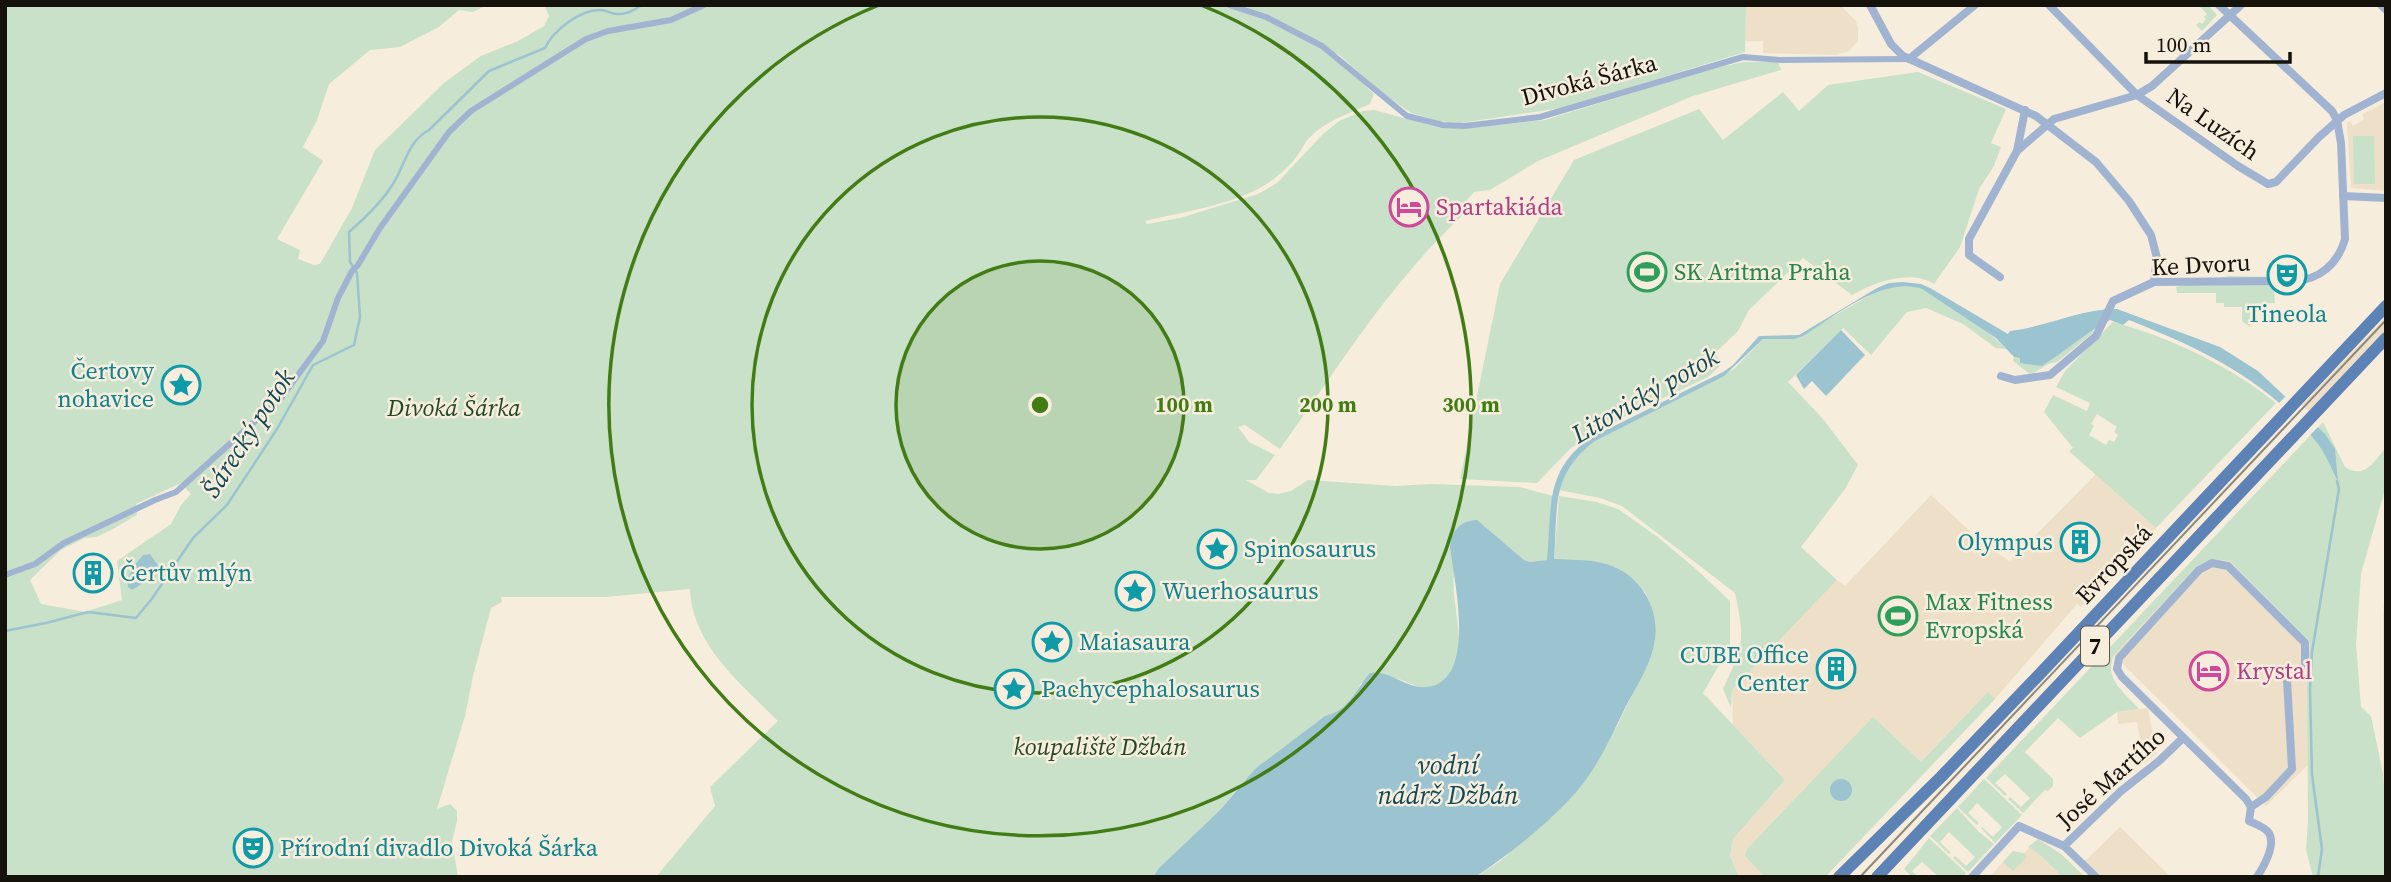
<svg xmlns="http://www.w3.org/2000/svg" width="2391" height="882" font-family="'Source Serif 4',serif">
<rect width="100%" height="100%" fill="#f7eddc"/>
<g fill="#eee0c8">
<path d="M 1746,5 L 1840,5 L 1856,21 L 1858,28 L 1858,41 L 1849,51 L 1836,55 L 1763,53 L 1763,41 L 1745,41 Z"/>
<path d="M 2386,102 L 2386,191 L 2351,188 L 2347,123 L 2350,121 L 2353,126 L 2364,119 L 2362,114 Z"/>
<path d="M 2386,317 L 2386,329 L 2309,411 L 2302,405 Z"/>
<path d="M 2096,474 L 2156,528 L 2081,607 L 2077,604 L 1995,699 L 1825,877 L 1739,877 L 1730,856 L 1733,839 L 1785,780 L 1733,725 L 1732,690 L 1837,580 L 1845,586 L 1931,495 L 1986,546 L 2010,561 Z"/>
<path d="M 2211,559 L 2230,561 L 2310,643 L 2307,680 L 2308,765 L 2266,806 L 2114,655 L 2197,566 Z"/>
<path d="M 2386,576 L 2386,814 L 2383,774 L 2383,615 Z"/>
<path d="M 2148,708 L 2156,754 L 2144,764 L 2137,722 L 2118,724 L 2117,712 Z"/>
<path d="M 2120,827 L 2171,877 L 2102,877 L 2085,861 Z"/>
<path d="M 2038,839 L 2061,854 L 2085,877 L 1989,877 L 2013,851 L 2023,854 Z"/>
</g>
<g fill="#c9e1c8" fill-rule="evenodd">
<path d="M 5,5 L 487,5 L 473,12 L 459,10 L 439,27 L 400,47 L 370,50 L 329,84 L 317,120 L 303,147 L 323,161 L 277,239 L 300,250 L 298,259 L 314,265 L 320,264 L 352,208 L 375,150 L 444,83 L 481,56 L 518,41 L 544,26 L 549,16 L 544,5 L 1746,5 L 1745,52 L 1562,108 L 1460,123 L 1439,121 L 1411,113 L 1384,94 L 1337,53 L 1333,56 L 1374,94 L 1370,104 C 1348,114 1327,120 1309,138 C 1304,143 1302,150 1297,156 C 1289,167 1276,178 1265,185 C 1232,205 1182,212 1145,221 L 1147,224 L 1180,218 L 1258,194 L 1277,183 L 1323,134 L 1339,121 L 1363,111 L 1374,110 L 1433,126 L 1467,128 L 1545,120 L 1703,71 L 1743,62 L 1778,62 L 1781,70 L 1693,96 L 1538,161 L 1490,190 L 1474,192 L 1467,200 L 1474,205 C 1396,273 1340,365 1280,449 L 1245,425 L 1238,427 L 1249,442 L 1275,455 L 1256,480 L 1246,480 L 1269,493 L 1278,494 L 1291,491 L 1308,480 L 1395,486 L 1431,484 L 1519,487 L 1553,496 L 1548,560 L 1530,562 L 1524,560 L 1477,521 C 1470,536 1456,559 1454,576 C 1449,605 1480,675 1429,687 C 1415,690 1406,679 1393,678 C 1384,677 1371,682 1361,683 C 1353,699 1343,713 1325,716 L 1241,784 L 1220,810 L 1159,868 L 1153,877 L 656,877 L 715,806 L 710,787 L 778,721 C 741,684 692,645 690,589 L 606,597 L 501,597 L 502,602 L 491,608 L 473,676 L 465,716 L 437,809 L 450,804 L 457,811 L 457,821 L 452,841 L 458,877 L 5,877 ZM 181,483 L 191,494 L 181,505 L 171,524 L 117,561 L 122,600 L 85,612 L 41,604 L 30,580 L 61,550 L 85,538 L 96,537 L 111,530 L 137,515 L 136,504 ZM 150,554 L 160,568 L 134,565 L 143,555 Z"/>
<path d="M 2198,5 L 2208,5 L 2217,15 L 2202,31 L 2196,25 L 2199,22 L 2202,24 L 2206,19 L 2204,17 L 2207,14 Z"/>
<path d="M 1918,72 L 2006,109 L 1991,143 L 2001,147 L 1994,166 L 1979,189 L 1960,247 L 1934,284 C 1911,269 1875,282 1852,295 L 1803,258 L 1749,310 L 1738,331 L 1715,353 L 1722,364 L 1708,377 L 1629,414 L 1571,448 L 1537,483 L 1460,479 L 1500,284 L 1574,160 L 1699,109 L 1723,140 L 1783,92 L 1799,111 L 1828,85 Z"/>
<path d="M 2353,136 L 2374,136 L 2375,184 L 2354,184 Z"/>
<path d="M 2229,276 L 2273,277 L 2275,303 L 2267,303 L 2266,311 L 2250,312 L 2250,327 L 2242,321 L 2242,307 L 2224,307 L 2224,303 L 2216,303 L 2216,293 L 2177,293 L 2176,287 Z"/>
<path d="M 1894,286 C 1901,286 1909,285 1916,287 C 1939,293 1989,330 2006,349 L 1996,348 L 1963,324 L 1926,308 L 1907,312 L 1871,355 L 1843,328 L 1788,382 L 1823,419 L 1858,465 L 1845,489 L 1801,547 L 1837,580 L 1732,690 L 1731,708 L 1723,689 C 1744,644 1745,641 1735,593 L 1622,506 L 1600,498 L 1559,490 C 1566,467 1576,455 1595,441 L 1734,369 L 1763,339 L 1794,339 L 1872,294 Z"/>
<path d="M 2113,322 C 2172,338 2228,365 2276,403 L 2156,528 L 2069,451 L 2073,448 L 2044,412 L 2053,395 L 2087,411 L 2090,403 L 2056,387 L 2065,371 ZM 2097,414 L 2117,427 L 2114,432 L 2118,435 L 2114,442 L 2109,440 L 2106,445 L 2089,435 L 2094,426 L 2091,424 Z"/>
<path d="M 2091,329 L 2094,332 L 2057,362 L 2048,364 L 2031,375 L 2013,361 L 2014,357 L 2020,358 L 2020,362 L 2047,363 Z"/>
<path d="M 2323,422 L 2345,467 C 2364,480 2375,461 2386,447 L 2386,486 L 2361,574 L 2356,644 L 2361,707 L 2371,716 L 2383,774 L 2386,814 L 2386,877 L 2313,877 L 2306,849 L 2308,821 L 2307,680 L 2310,643 L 2230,561 L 2211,559 L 2197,566 L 2114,655 C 2103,679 2125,693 2139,709 L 2117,712 L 2080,738 L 2058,718 L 2025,752 L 2053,779 L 2053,786 L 2048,791 L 2045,790 L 2023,813 L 2008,799 L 2010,797 L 2021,807 L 2030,798 L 2005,774 L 1995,783 L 2007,794 L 2005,796 L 1986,778 Z"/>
<path d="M 1559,496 L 1597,502 L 1618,509 L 1659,538 L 1697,570 L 1730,601 L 1730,646 L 1703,693 L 1785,780 L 1733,839 L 1730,856 L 1739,877 L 1475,877 L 1499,862 L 1572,797 L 1617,726 L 1644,670 L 1655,640 L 1650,604 L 1645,592 L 1602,563 L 1554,560 Z"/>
<path d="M 1988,692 L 1995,699 L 1825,877 L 1765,877 L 1745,856 L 1747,849 L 1873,717 L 1921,762 Z"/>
<path d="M 1984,779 L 2022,815 L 1995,843 L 1981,828 L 1982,827 L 1993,837 L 2002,827 L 1977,803 L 1968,813 L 1979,823 L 1977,825 L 1958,807 Z"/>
<path d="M 1957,808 L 1978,831 L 1994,844 L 1968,872 L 1953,858 L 1955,856 L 1966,866 L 1975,857 L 1949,832 L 1940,842 L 1951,853 L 1949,854 L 1930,836 Z"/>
<path d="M 1929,838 L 1966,873 L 1963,877 L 1939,877 L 1922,862 L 1912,871 L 1918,877 L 1912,877 L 1904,869 Z"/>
<path d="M 2038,839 L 2061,854 L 2085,877 L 2063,877 L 2038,853 L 2028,847 Z"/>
<path d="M 2013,851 L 2024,853 L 2027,857 L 2013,871 L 2003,862 Z"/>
</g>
<g fill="#9bc3d0">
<path d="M 1903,282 L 1921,284 L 1930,288 L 2008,334 L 2010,331 C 2046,327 2082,308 2117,309 L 2220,347 L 2258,371 L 2325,434 L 2335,449 L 2338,482 C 2332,469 2326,455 2318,444 C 2270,381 2200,348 2129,320 L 2123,325 L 2110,320 C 2085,333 2066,351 2042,366 L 2020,363 L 2020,358 L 2014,357 L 1996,338 L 1922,289 C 1883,275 1834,317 1803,336 L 1794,339 L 1763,339 L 1724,376 L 1595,441 C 1550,475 1558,508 1554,559 C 1570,560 1587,559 1602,563 C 1636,570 1660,605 1655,639 C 1652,663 1636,687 1625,708 C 1610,739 1595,773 1570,799 C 1542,828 1509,855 1475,877 L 1153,877 L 1159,868 L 1220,810 L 1255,769 L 1325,716 C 1349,711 1356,689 1370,673 C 1391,670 1406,689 1427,687 C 1478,681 1454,580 1450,547 C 1452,530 1460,521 1477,520 L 1524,560 L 1530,562 L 1547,560 C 1552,508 1544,469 1592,437 L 1723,372 L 1733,365 L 1759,336 L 1799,335 L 1877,288 L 1889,283 Z"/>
<path d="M 1841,330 L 1865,355 L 1826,396 L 1812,381 L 1804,389 L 1796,375 Z"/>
<path d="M 150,554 L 160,568 L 148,580 L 132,590 L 128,587 C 126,575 135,564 143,555 Z"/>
<circle cx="1841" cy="790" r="11"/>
</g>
<path fill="#f7eddc" d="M 2288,394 L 2320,425 L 2307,438 L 2276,406 Z"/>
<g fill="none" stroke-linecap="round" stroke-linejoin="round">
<g stroke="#9bc3d0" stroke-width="2.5">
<path d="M 5,631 L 46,623 L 88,612 L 136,618 L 151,600 L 193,538 L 227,505 L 277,429 L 313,365 L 354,345 L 360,317 L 357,273 L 350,262 L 349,232 C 365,218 382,202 393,184 C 405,165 408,141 429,130 L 489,71 L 545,48 C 553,31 580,9 601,10 C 606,10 611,14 617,14 C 626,15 634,10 642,5"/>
<path d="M 2318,877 L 2322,849 L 2312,775 L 2310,689 L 2312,652 L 2339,489 L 2337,481"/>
</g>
<g stroke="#a0b4d1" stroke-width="6">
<path d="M 1229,5 L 1266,17 L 1322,46 L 1407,116 L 1443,125 L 1464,126 L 1540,117 L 1743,57 L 1780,60 L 1907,59"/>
<path d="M 5,575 L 35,564 L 64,543 L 155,500 L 176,492 L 281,398 L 323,341 L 338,298 L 352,271 L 358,265 L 380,228 L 449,132 L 471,111 L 586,39 L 608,31 L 671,20 L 704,5"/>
</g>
<g stroke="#a0b4d1" stroke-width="8">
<path d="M 1870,5 L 1891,44 L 1903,56 L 2036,116 L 2096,162 L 2129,201 L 2151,235 L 2157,258 L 2154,282"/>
<path d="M 2049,5 L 2137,95 L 2238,166 L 2268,184 L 2276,182 L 2319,137 L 2344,115 L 2386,93"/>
<path d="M 2219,5 L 2332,111 L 2337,120 L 2341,143 L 2345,239 C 2338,264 2319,280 2294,281"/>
<path d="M 2381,5 L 2386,10"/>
<path d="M 1909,59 L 1975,5"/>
<path d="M 2017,151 L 2054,119 L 2137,95 L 2152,86 L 2241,5"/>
<path d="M 2343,196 L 2386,198"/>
<path d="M 2000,277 L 1969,255 L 1969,239 L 2017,151 L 2025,110"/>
<path d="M 2001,376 L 2015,380 L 2050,375 L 2096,336 L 2113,301 L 2154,282 L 2277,281"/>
<path d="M 2251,807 L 2266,797 L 2292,769 L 2287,680"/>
<path d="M 2064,846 L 2121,791 L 2159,761 L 2183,738"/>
<path d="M 1972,877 L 2019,826 L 2064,846 L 2096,877"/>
<path d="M 2257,877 C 2264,866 2276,845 2269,833 C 2265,827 2255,824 2249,821 L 2251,807 L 2246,799 L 2122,677 L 2117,669 L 2119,658 L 2199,570 L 2212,563 L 2228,566 L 2305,643 L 2305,666"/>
</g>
<g stroke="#5d82b6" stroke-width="12">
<path d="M 1839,877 L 1941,777 L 2036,678 L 2386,306"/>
<path d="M 1877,877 L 2386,338"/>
</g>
<path stroke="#8d877b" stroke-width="2" d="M 1860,877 L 2386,320"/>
</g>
<circle cx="1040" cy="405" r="144" fill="#417c15" fill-opacity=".12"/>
<g fill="none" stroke="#417c15" stroke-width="3.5">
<circle cx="1040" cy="405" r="144"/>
<circle cx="1040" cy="405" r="288"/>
<path d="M1201 5A431 431 0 1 1 879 5"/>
</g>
<defs>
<symbol id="hotel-ring" viewBox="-11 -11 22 22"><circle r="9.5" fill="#f7eddc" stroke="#d1479c" stroke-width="1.5"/><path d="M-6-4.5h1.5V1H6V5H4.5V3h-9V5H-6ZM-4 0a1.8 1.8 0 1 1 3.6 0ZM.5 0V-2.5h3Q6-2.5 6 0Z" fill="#d1479c"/></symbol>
<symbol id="stadium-ring" viewBox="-11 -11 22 22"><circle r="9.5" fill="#f7eddc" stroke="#2e9e5b" stroke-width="1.5"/><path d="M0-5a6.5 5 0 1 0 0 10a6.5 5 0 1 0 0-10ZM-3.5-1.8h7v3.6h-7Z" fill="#2e9e5b"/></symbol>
<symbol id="theatre-ring" viewBox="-11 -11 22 22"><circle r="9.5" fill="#f7eddc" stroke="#0f9aa8" stroke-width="1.5"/><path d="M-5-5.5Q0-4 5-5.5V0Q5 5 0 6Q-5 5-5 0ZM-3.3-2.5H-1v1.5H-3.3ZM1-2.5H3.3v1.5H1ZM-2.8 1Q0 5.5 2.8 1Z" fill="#0f9aa8"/></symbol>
<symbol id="sight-ring" viewBox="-11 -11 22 22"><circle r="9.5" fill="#f7eddc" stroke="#0f9aa8" stroke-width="1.5"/><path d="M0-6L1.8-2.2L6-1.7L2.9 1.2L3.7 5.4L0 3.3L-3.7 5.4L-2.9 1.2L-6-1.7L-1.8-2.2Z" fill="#0f9aa8"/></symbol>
<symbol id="building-ring" viewBox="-11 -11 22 22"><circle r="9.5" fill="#f7eddc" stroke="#0f9aa8" stroke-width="1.5"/><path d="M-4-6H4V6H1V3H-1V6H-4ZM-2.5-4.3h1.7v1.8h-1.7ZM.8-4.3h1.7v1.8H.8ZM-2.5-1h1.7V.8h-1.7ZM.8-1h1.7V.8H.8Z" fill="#0f9aa8"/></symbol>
</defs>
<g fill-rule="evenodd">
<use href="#hotel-ring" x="1387" y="185" width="44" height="44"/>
<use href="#stadium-ring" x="1625" y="250" width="44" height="44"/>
<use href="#theatre-ring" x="2265" y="253" width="44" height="44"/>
<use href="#sight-ring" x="159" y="363" width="44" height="44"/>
<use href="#building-ring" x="2058" y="520" width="44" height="44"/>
<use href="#sight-ring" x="1195" y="527" width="44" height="44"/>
<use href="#building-ring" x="71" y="551" width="44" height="44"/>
<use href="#sight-ring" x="1113" y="569" width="44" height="44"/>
<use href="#stadium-ring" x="1876" y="594" width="44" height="44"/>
<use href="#sight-ring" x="1030" y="620" width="44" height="44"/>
<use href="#building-ring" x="1814" y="647" width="44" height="44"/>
<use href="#hotel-ring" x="2187" y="649" width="44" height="44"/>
<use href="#sight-ring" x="992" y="667" width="44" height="44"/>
<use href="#theatre-ring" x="231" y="826" width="44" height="44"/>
</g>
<g text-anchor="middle" stroke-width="5" stroke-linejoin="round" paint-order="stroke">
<rect fill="#f7eddc" stroke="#59544a" stroke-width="2" x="2081" y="626.5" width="28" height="39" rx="5"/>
<g font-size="23" font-weight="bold" fill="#15120c">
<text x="2095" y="654">7</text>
</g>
<g font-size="24" fill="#15120c" stroke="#f7eddc">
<text transform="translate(1589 80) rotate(-15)" y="8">Divoká Šárka</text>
<text transform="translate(2213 124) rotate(35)" y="8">Na Luzích</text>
<text transform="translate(2201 265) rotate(-3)" y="8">Ke Dvoru</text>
<text transform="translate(2114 564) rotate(-47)" y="8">Evropská</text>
<text transform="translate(2111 778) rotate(-42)" y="8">José Martího</text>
</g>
<g font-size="24" fill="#b23c85" stroke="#f7eddc" text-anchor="start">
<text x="1436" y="215">Spartakiáda</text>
<text x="2236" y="679">Krystal</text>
</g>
<g font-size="24" fill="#27864d" stroke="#f7eddc" text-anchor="start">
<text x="1674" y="280">SK Aritma Praha</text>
<text x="1925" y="610">Max Fitness<tspan x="1925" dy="28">Evropská</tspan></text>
</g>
<g font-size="24" fill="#0d838f" stroke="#f7eddc" text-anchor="start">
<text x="2287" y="322" text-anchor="middle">Tineola</text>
<text x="154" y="379" text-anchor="end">Čertovy<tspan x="154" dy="28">nohavice</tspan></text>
<text x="2053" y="550" text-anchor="end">Olympus</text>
<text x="1244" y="557">Spinosaurus</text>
<text x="120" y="581">Čertův mlýn</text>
<text x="1162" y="599">Wuerhosaurus</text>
<text x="1079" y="650">Maiasaura</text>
<text x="1809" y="663" text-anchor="end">CUBE Office<tspan x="1809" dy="28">Center</tspan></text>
<text x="1041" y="697">Pachycephalosaurus</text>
<text x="280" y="856">Přírodní divadlo Divoká Šárka</text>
</g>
<g font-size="24" font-style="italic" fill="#214824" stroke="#f7eddc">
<text x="454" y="416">Divoká Šárka</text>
<text x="1100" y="755">koupaliště Džbán</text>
</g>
<g font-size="26" font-style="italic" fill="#104856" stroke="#f7eddc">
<text transform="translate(1645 395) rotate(-30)" y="9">Litovický potok</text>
<text transform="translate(248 433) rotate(-57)" y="9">Šárecký potok</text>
<text x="1448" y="774">vodní<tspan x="1448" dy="30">nádrž Džbán</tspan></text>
</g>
</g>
<circle cx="1040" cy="405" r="10" fill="#417c15" stroke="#f7eddc" stroke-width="3.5"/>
<g font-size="21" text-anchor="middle" font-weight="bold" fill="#417c15" stroke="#f7eddc" stroke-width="5" stroke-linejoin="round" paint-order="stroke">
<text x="1184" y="412">100 m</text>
<text x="1328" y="412">200 m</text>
<text x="1471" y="412">300 m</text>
</g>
<rect width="2391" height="882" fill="none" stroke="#15120c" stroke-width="14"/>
<path d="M2146 52v10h144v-10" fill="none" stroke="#15120c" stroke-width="3.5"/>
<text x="2156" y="52" font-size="21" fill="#15120c" stroke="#f7eddc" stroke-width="5" paint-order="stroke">100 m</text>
</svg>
